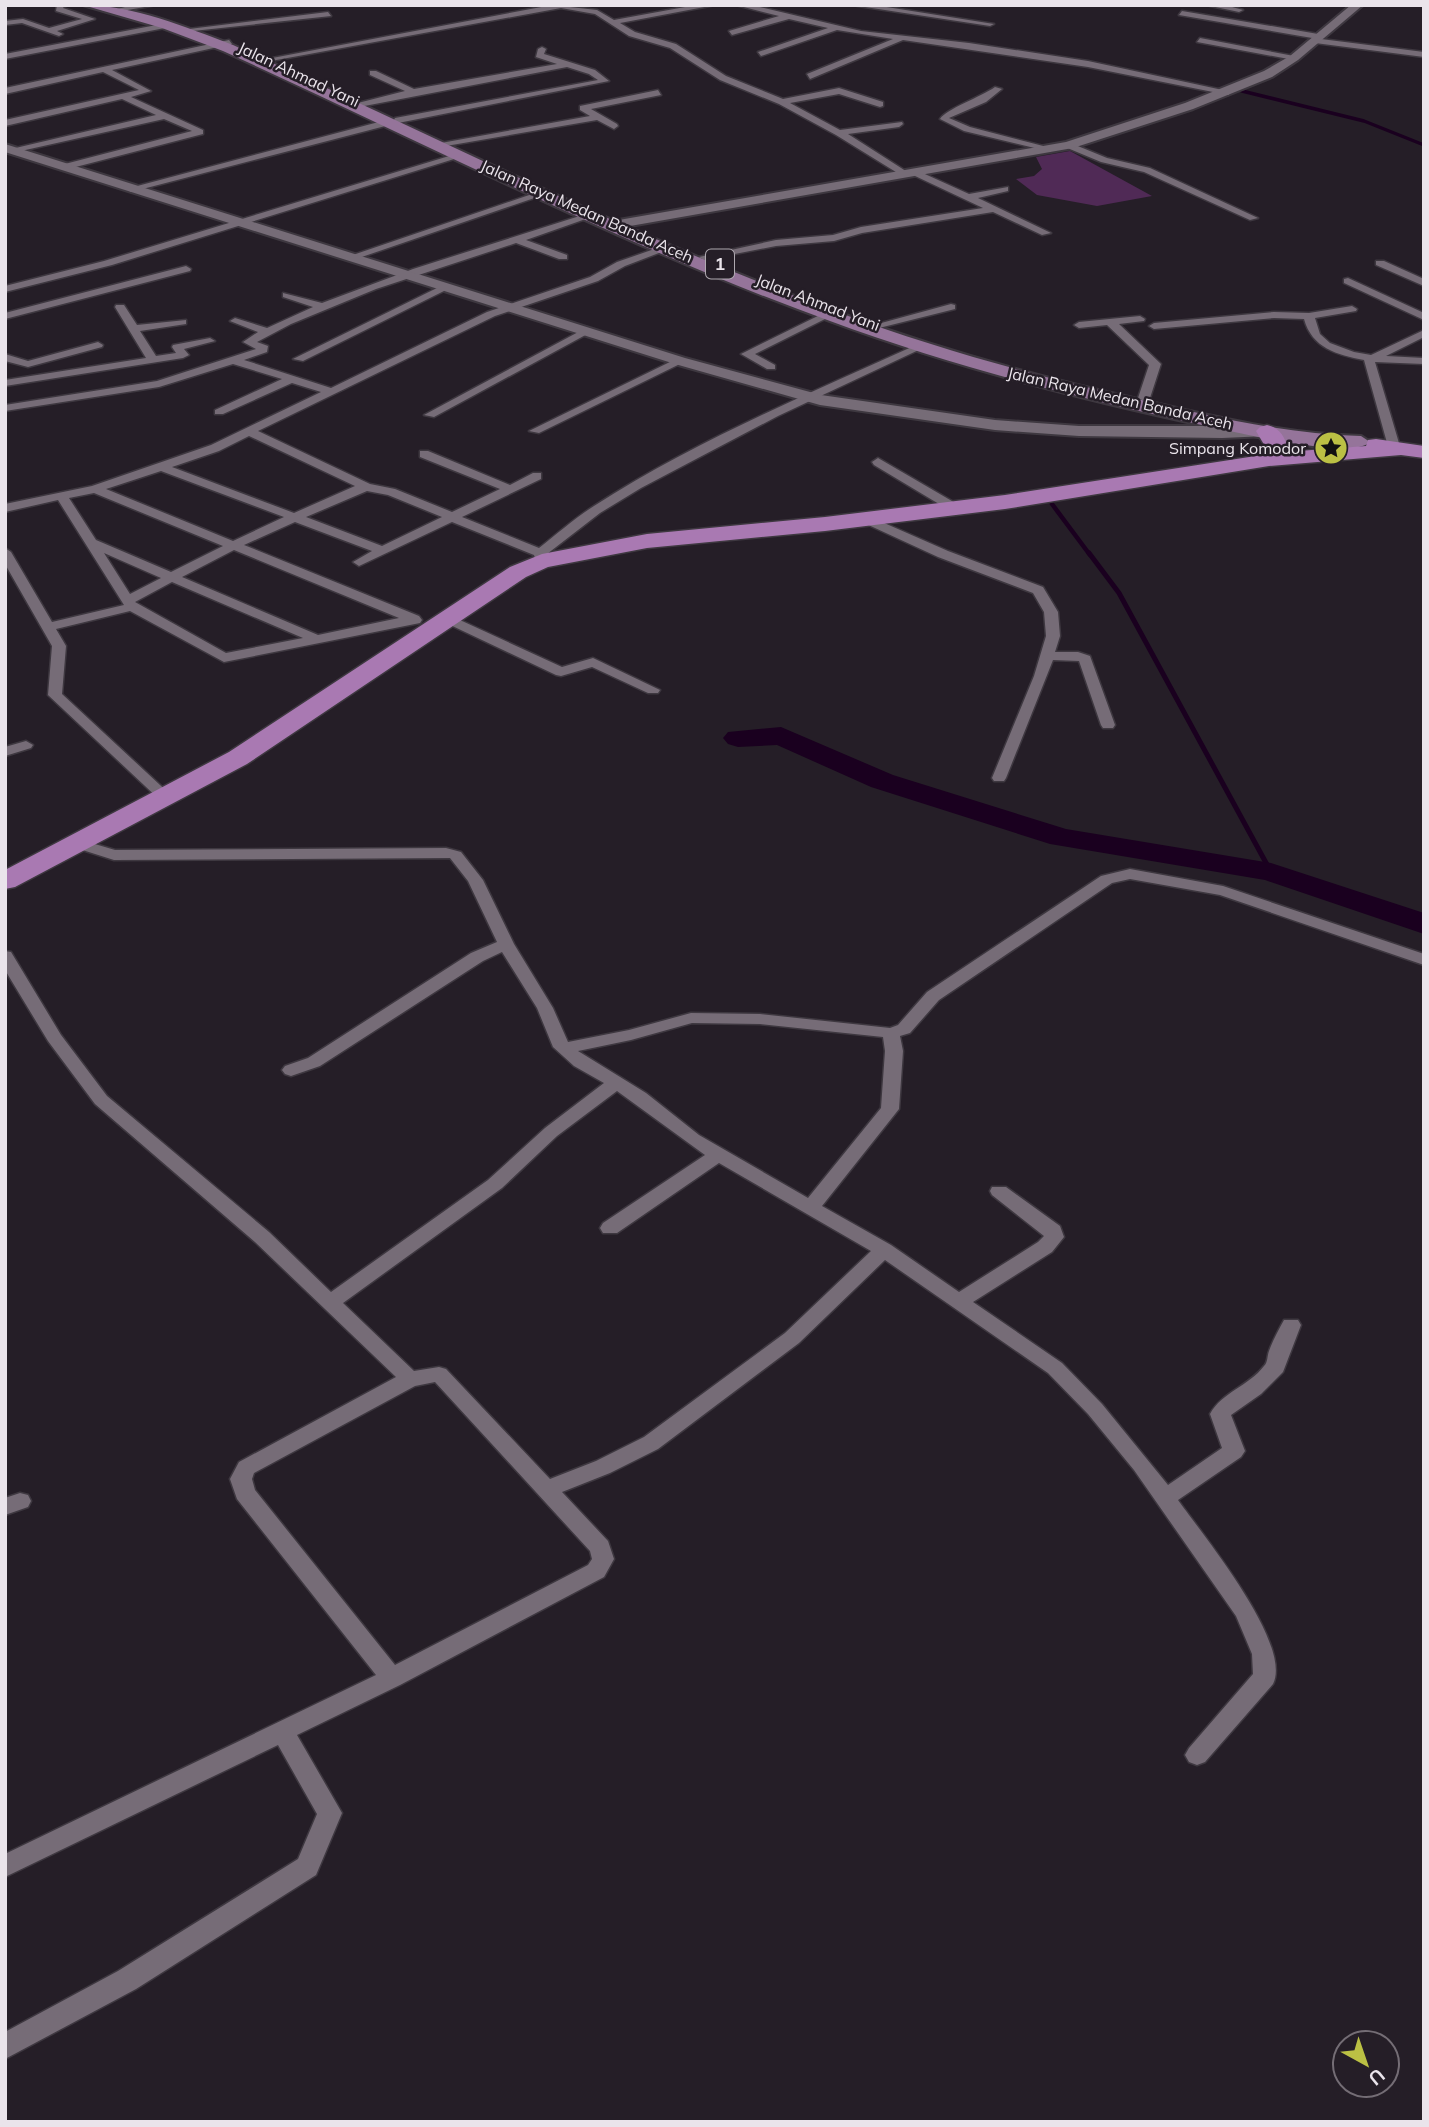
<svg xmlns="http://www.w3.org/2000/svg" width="1429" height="2127" font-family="Mulish,sans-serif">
<rect width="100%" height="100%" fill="#251e27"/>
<path fill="#502a56" d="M 1070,151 L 1152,196 L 1097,206 L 1037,195 L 1016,179 L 1034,176 L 1042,169 L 1036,157 Z"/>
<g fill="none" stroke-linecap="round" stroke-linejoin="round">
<path stroke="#1a001f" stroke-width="3.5" d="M 1242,91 L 1364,121 L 1424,145"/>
<path stroke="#1a001f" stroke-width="4.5" d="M 1052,504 L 1090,555"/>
<path stroke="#1a001f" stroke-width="5" d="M 1089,553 L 1119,593 L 1271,872"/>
<path fill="#1a001f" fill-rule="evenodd" d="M 781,727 L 893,775 L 1066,829 L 1271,863 L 1424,913 L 1424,934 L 1265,880 L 1050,844 L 871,787 L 777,745 L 738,747 L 728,744 L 723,738 L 728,732 Z"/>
<defs>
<g id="street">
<path d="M 57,5 L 65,5 L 63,8 L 95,19 L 57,31 L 63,34 L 59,36 L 22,23 L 5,25 L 5,21 L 23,19 L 49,28 L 82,19 L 56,11 Z"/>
<path d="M 132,5 L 156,5 L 122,11 L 118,9 Z"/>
<path d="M 552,5 L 597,10 L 614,20 L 696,5 L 715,5 L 620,23 L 635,32 L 676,44 L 726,76 L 783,99 L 839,88 L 883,102 L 883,106 L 880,107 L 839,94 L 790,103 L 840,130 L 902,122 L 903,124 L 899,127 L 848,134 L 912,175 L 904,177 L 836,135 L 779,104 L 720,80 L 670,48 L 629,36 L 595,14 L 561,8 L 271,61 L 267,59 Z"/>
<path d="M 736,5 L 751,5 L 861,31 L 969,43 L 1088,61 L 1232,92 L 1228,95 L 1088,67 L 903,40 L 810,79 L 807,74 L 893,39 L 837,30 L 761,56 L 758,52 L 828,28 L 789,19 L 732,35 L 729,31 L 779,16 Z"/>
<path d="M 852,5 L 874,5 L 994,24 L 990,26 Z"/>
<path d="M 1206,5 L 1225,5 L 1243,10 L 1239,12 Z"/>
<path d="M 1182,11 L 1324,35 L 1321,39 L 1424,52 L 1424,57 L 1315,43 L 1312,39 L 1318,39 L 1179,15 Z"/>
<path d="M 328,12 L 331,16 L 193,31 L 189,29 Z"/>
<path d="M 167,23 L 170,27 L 5,59 L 5,54 Z"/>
<path d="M 1200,38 L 1294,56 L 1298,58 L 1294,60 L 1197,42 Z"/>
<path d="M 229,40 L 232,44 L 112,70 L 151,91 L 131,97 L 203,130 L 203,134 L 64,170 L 59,167 L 61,165 L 192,131 L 164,119 L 12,153 L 7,150 L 156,115 L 122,99 L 5,126 L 5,120 L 139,90 L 103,72 L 5,94 L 5,88 Z"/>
<path d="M 542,47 L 546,49 L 544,54 L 595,70 L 609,81 L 398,123 L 394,120 L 395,118 L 598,80 L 589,74 L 567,67 L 354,108 L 350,105 L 405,91 L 370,75 L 370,71 L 376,71 L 414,89 L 557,64 L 536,57 L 538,49 Z"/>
<path d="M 995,87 L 1002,89 L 986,102 L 949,118 L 970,127 L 1051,148 L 1051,152 L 964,131 L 940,119 C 946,109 981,97 995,87 Z"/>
<path d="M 658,90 L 661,95 L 591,109 L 617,124 L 618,126 L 614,129 L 597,120 L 446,146 L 441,143 L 590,116 L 580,110 L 580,106 Z"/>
<path d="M 390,119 L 393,120 L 393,124 L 131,192 L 126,189 Z"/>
<path d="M 1068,142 L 1107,158 L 1150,168 L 1258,218 L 1250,220 L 1144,172 L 1101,162 L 1065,147 L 1065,143 Z"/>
<path d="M 459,153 L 467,155 L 112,265 L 5,292 L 5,286 L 104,261 Z"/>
<path d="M 916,170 L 969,194 L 1008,187 L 1008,191 L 978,198 L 1051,233 L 1042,235 L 993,212 L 862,233 L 834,241 L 776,246 L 704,260 L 699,257 L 776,240 L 833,235 L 861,227 L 983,208 L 913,175 L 911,173 Z"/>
<path d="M 541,191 L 549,193 L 353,260 L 344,258 Z"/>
<path d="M 589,213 L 597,215 L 526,240 L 567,255 L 567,259 L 559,259 L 516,243 L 376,289 L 291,324 L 257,342 L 268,346 L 267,352 L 244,360 L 331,388 L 487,312 L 590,277 L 617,262 L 663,246 L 672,248 L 625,266 L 598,281 L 495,316 L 258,431 L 370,484 L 395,489 L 452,512 L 500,489 L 420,457 L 420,451 L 428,451 L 510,485 L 533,473 L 541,473 L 541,479 L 462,517 L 539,548 C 557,534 575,518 594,506 C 695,441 808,394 916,345 L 925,347 L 778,416 L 641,488 L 600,513 L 547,554 L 547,564 L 537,564 L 534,555 L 452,522 L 359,566 L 353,562 L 372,551 L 295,522 L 244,545 L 419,616 L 422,620 L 420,623 L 224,662 L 130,611 L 56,629 L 66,646 L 62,694 L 174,798 L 166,803 L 161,801 L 48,695 L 52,646 L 5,564 L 5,548 L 11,552 L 52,622 L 124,605 L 58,500 L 5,512 L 5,504 L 92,486 L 211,445 L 321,392 L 292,383 L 223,414 L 215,414 L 215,410 L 282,379 L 233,364 L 159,387 L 5,411 L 5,405 L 157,381 L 256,349 L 243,342 L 258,332 L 230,321 L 235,318 L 267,328 L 313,307 L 283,297 L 283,293 L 322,303 L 413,269 ZM 249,436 L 355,486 L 294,513 L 172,467 L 219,451 ZM 161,471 L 284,517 L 233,541 L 106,489 ZM 367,491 L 388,495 L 442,517 L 382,546 L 306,517 ZM 94,493 L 223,546 L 171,572 L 96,540 L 69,498 ZM 234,550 L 399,618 L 318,635 L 182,577 ZM 104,553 L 161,578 L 130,594 ZM 172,582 L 303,638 L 226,653 L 135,602 Z"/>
<path d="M 1376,261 L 1384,261 L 1424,279 L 1424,286 L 1376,265 Z"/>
<path d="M 186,266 L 191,269 L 190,271 L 5,319 L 5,313 Z"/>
<path d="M 1348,278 L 1424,313 L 1424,320 L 1344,283 L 1344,279 Z"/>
<path d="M 441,286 L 450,288 L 303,361 L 293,359 Z"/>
<path d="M 951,304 L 955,305 L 955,309 L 879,328 L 874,325 Z"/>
<path d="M 116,305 L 124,305 L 137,325 L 186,320 L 186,324 L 140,331 L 156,356 L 176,353 L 172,347 L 173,345 L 210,338 L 215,341 L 184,349 L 189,355 L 183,358 L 5,386 L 5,380 L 146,358 L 115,307 Z"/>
<path d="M 1352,306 L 1357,309 L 1356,311 L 1315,318 L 1320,334 L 1330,343 L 1354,352 L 1371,355 L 1424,330 L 1424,337 L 1386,356 L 1424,358 L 1424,364 L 1375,362 L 1401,450 L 1399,453 L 1389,450 L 1364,360 C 1337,355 1312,348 1304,319 L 1274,318 L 1154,329 L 1149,326 L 1154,323 L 1274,312 L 1309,313 Z"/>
<path d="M 834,308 L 843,310 L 755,354 L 775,365 L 775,369 L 767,369 L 741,354 Z"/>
<path d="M 1140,316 L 1145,319 L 1144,321 L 1119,324 L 1161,364 L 1150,398 L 1144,401 L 1138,398 L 1149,365 L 1107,325 L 1079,328 L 1074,325 L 1079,322 Z"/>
<path d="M 582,330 L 591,332 L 434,417 L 424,415 Z"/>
<path d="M 98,342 L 103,345 L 102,347 L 28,367 L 5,361 L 5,354 L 28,361 Z"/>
<path d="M 676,359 L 686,361 L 539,433 L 529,431 Z"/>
<path d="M 878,458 L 957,504 L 959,507 L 957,510 L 949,510 L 874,465 L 872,462 Z"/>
<path d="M 866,515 L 948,551 L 1043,587 L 1058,612 L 1060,636 L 1055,652 L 1078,652 L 1090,656 L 1115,725 L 1113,728 L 1103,728 L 1101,725 L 1079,661 L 1053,660 L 1006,778 L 1004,781 L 994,781 L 992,778 L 1034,676 L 1046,636 L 1044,612 L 1033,593 L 938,557 L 862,522 L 860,519 Z"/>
<path d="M 449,615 L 562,667 L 593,658 L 660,690 L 658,693 L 648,693 L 592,667 L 561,676 L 556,675 L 444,622 L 442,619 Z"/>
<path d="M 26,741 L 33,745 L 31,748 L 5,756 L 5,747 Z"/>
<path d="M 78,839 L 115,850 L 446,848 L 461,852 L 483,880 L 514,944 L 553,1008 L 568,1042 L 629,1030 L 691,1013 L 760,1014 L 890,1028 L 898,1025 L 927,992 L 1101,876 L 1130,869 L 1223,886 L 1424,954 L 1424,965 L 1220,895 L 1130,879 L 1112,883 L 939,1000 L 910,1033 L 900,1036 L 903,1051 L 899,1109 L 822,1206 L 891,1245 L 959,1292 L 1038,1242 L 1044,1236 L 992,1195 L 990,1191 L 992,1187 L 1006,1187 L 1060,1226 L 1064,1237 L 1052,1252 L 973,1302 L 1062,1363 L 1102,1404 L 1168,1485 L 1222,1448 L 1210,1414 C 1222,1392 1249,1386 1264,1366 C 1268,1362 1267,1356 1269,1351 C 1273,1340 1279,1329 1284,1320 L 1298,1320 L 1301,1325 L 1283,1372 L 1261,1394 L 1231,1415 L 1245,1451 L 1241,1457 L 1178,1500 C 1202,1534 1293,1644 1273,1684 L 1205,1762 L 1197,1765 L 1189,1762 L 1185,1755 L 1189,1748 L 1253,1674 L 1252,1654 L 1236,1616 L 1134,1470 L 1088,1414 L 1048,1373 L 885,1260 L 799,1343 L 658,1449 L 610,1473 L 562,1492 L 608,1541 L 614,1559 L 604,1577 L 400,1685 L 297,1735 L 342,1813 L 316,1875 L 136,1989 L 5,2059 L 5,2032 L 118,1971 L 298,1859 L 317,1814 L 278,1745 L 5,1877 L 5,1854 L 376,1675 L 237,1499 L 230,1479 L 239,1462 L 396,1377 L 255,1242 L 95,1104 L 48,1041 L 5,970 L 5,951 L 11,952 L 61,1035 L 107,1096 L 269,1232 L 331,1292 L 488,1180 L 545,1128 L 604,1083 L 574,1066 L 553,1047 L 537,1008 L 502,952 L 483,961 L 320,1066 L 291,1076 L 285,1074 L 282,1070 L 285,1066 L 308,1058 L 471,953 L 497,942 L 468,881 L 450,858 L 114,860 L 73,847 L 70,844 ZM 692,1023 L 760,1024 L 883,1037 L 885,1051 L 881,1108 L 808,1198 L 699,1135 L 646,1093 L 578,1051 L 631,1040 ZM 617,1091 L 705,1155 L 603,1223 L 600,1228 L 603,1233 L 617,1233 L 719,1163 L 871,1251 L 785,1333 L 644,1437 L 596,1461 L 550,1479 L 446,1369 L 439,1367 L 414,1371 L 343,1303 L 502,1188 L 557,1136 ZM 435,1382 L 590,1551 L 592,1559 L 588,1565 L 395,1665 L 255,1490 L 252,1479 L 254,1473 L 415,1386 Z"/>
<path d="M 20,1493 L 28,1495 L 31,1501 L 28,1507 L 5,1515 L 5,1498 Z"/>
</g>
<g id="secondary">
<path d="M 1351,5 L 1363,5 L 1298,60 L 1272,77 L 1193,109 L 1073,148 L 613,229 L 606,225 L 613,221 L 1066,142 L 1185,103 L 1264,71 L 1290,56 Z"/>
<path d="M 5,144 L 685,358 L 821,395 L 995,420 L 1079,426 L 1267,426 L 1275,431 L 1267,436 L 1222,438 L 1079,436 L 995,430 L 820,405 L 675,364 L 5,152 Z"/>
</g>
<path id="primary" d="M 83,5 C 134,5 185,27 233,45 C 434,136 632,237 840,313 C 935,348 1031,375 1129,397 C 1206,415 1282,434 1361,436 L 1370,442 C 1356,458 1262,438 1239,433 C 1100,404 963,370 830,321 C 622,246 424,142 223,51 L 162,28 Z"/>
<path id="highway" d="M 1267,425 C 1280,428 1284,436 1288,448 L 1285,452 L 1366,446 L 1368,440 L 1376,439 L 1424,446 L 1424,458 L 1401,455 L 1269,466 L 1005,509 L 825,531 L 647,548 L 548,567 L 526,577 L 247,764 L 15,887 L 5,889 L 5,870 L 229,752 L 510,567 L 542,554 L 647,534 L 825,517 L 1005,495 L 1262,455 L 1266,448 L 1256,431 L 1260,427 Z"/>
</defs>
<use href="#street" stroke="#3e3840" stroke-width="3"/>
<use href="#secondary" stroke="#3e3840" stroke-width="4"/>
<use href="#primary" stroke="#3e3840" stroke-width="4"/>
<use href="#highway" stroke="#3e3840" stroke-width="3"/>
<use href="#street" fill="#766c77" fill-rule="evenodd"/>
<use href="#secondary" fill="#766c77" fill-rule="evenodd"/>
<use href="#primary" fill="#95749a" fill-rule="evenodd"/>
<use href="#highway" fill="#a979b2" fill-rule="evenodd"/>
</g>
<defs>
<symbol id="sight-disc" viewBox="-11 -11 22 22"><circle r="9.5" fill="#bbc044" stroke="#251e27"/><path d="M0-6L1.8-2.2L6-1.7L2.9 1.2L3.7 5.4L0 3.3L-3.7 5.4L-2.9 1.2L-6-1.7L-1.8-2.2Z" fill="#111"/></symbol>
</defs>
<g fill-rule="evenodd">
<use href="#sight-disc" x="1312" y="429" width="38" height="38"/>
</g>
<g text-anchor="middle" stroke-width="5" stroke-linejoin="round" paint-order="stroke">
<g font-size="16" fill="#eae4eb" stroke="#251e27">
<text transform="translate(299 74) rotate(25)" y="6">Jalan Ahmad Yani</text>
<text transform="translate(587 211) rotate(24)" y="6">Jalan Raya Medan Banda Aceh</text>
<text transform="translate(818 302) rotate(21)" y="6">Jalan Ahmad Yani</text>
<text transform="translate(1120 398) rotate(13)" y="6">Jalan Raya Medan Banda Aceh</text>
</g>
<g font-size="16" fill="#eae4eb" stroke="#251e27" text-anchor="end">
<text x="1306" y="454">Simpang Komodor</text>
</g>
<rect fill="#251e27" stroke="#afa9b0" stroke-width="2" x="706" y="249.5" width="28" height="29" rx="5"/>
<g font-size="18" font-weight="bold" fill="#eae4eb">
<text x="720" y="270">1</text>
</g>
</g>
<rect width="1429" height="2127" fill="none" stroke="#eae4eb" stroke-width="14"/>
<g transform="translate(1366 2064) rotate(140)"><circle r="33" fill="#251e27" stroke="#746d75" stroke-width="2"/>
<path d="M0-5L12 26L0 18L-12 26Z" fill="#bbc044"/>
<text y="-10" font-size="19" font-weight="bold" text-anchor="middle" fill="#eae4eb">U</text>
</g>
</svg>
